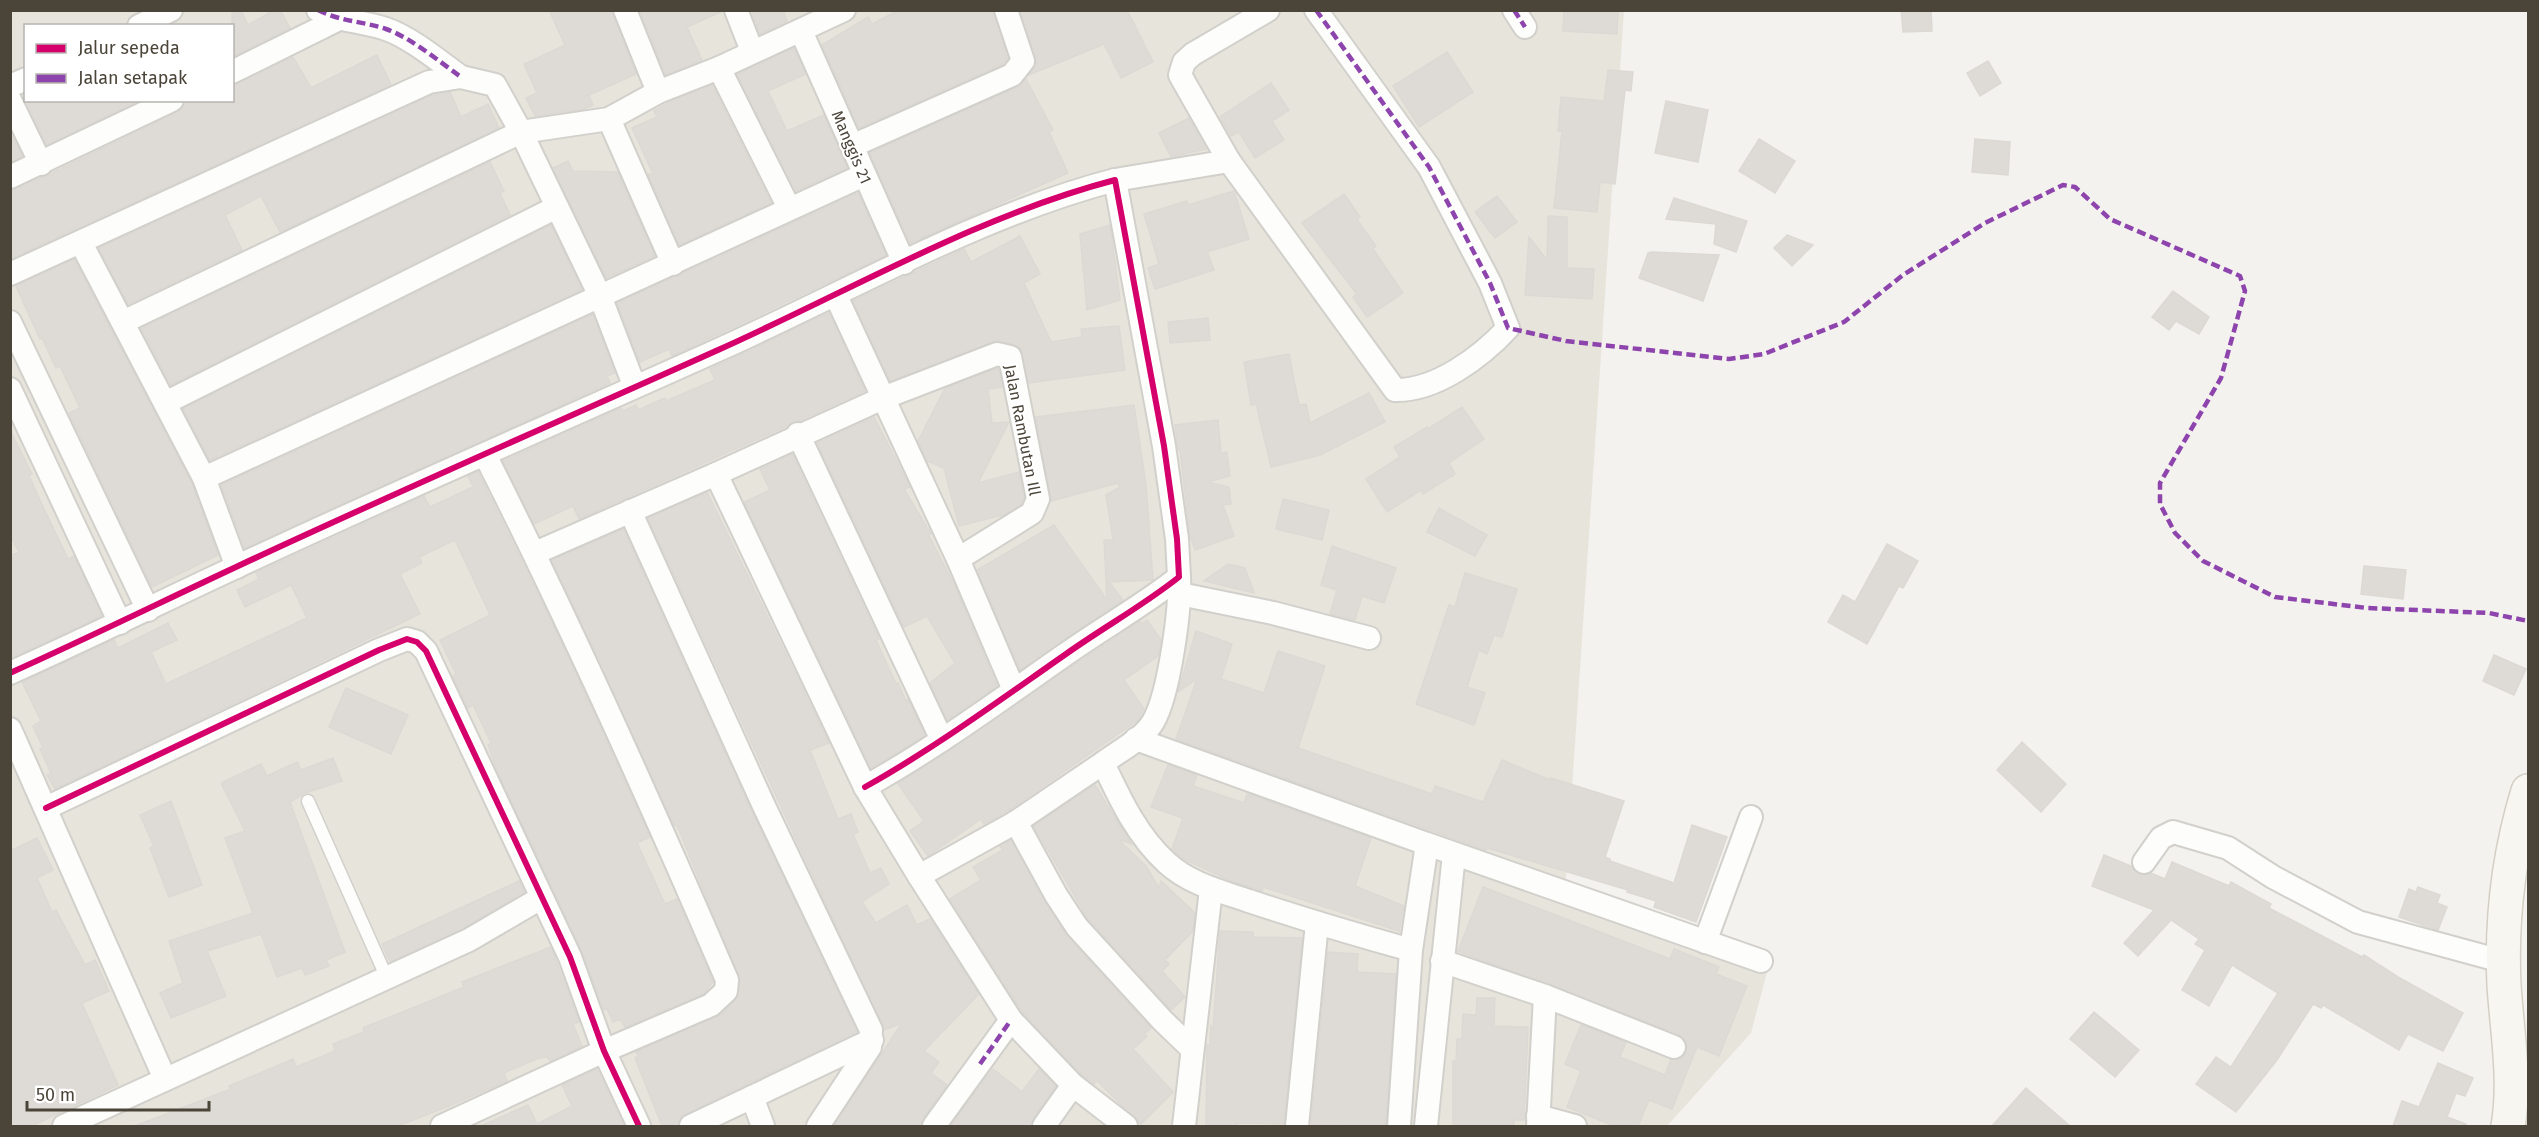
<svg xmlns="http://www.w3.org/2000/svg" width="2539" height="1137" font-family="'Fira Sans',sans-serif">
<rect width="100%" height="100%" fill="#f4f2ee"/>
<path fill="#e7e4dc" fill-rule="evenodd" d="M 10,11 L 1624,11 L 1566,879 L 1771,957 L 1751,1033 L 1667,1126 L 11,1126 ZM 26,26 L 232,26 L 232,100 L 26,100 Z"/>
<g fill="#dedbd6" stroke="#dcd9d4" stroke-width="1.5">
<path d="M 232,10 L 241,10 L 248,25 L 274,10 L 280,10 L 290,28 L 232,57 Z"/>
<path d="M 549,10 L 612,10 L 636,74 L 589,95 L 593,105 L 584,109 L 535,116 L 526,98 L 537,93 L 524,64 L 565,45 Z"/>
<path d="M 640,10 L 723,10 L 723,11 L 687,27 L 702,60 L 666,75 Z"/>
<path d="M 751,10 L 783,10 L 787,21 L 760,34 Z"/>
<path d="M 899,10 L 993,10 L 1008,58 L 1003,64 L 859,128 L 822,45 L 868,17 L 872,24 Z"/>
<path d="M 1020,10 L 1127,10 L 1153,62 L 1121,78 L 1104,44 L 1029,75 L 1036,64 L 1036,57 Z"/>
<path d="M 1564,10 L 1618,10 L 1617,34 L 1563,31 Z"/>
<path d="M 1901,10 L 1931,10 L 1932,31 L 1903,32 Z"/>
<path d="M 794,48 L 806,74 L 768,91 L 787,131 L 824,115 L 847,168 L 796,191 L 737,74 Z"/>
<path d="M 1447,52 L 1473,92 L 1419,127 L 1393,86 Z"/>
<path d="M 377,55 L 391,85 L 10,259 L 10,190 L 46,176 L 178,112 L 185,100 L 232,100 L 232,85 L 293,57 L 311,88 Z"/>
<path d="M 1988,61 L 2001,83 L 1980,96 L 1967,73 Z"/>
<path d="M 1608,70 L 1633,72 L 1631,91 L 1625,90 L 1615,184 L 1600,182 L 1597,212 L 1554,208 L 1562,131 L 1558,131 L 1561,97 L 1604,101 Z"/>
<path d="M 1026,79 L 1053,130 L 1049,132 L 1068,173 L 910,243 L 870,153 L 1017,87 Z"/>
<path d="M 1271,83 L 1289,110 L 1272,121 L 1284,140 L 1255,158 L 1239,132 L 1231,136 L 1220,117 Z"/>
<path d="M 712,85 L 771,203 L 679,245 L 648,174 L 653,174 L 632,128 L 657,117 L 654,111 L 673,100 Z"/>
<path d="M 450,92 L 461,117 L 488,104 L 499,128 L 280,232 L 261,196 L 225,215 L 242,250 L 128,304 L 99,248 L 430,96 Z"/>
<path d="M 26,100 L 140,100 L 47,145 Z"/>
<path d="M 1666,101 L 1708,110 L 1698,162 L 1655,153 Z"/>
<path d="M 1189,118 L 1206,149 L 1171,157 L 1159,133 Z"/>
<path d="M 10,132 L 22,156 L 10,162 Z"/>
<path d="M 1759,139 L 1795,161 L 1775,193 L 1739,171 Z"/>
<path d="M 1975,139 L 2010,142 L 2008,175 L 1972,172 Z"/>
<path d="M 568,161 L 573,171 L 618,172 L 655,256 L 606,278 L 553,168 Z"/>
<path d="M 490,162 L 504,191 L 500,193 L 510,215 L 171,385 L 141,328 Z"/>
<path d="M 1234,191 L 1249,239 L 1207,252 L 1214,270 L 1155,289 L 1148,268 L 1159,264 L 1144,214 L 1187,201 L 1188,205 Z"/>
<path d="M 858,193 L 886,255 L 672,356 L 669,349 L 640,362 L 617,303 Z"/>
<path d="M 1344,194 L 1360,217 L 1357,220 L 1376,246 L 1373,249 L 1403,293 L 1367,317 L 1353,297 L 1357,294 L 1302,223 Z"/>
<path d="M 1497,196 L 1517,222 L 1495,238 L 1475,212 Z"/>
<path d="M 1674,198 L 1747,221 L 1736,252 L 1714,244 L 1716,224 L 1666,219 Z"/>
<path d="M 1548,216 L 1567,217 L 1567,268 L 1594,269 L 1592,299 L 1525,295 L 1529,237 L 1547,260 Z"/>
<path d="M 551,225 L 582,290 L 210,460 L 183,409 Z"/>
<path d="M 1110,225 L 1120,300 L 1087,310 L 1080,234 Z"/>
<path d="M 1787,235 L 1813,245 L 1792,266 L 1774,248 Z"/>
<path d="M 1020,236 L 1040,274 L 1024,283 L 1051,342 L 1082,337 L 1081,329 L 1119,326 L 1125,370 L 1029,383 L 1020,348 L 999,341 L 890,381 L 853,301 L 964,249 L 971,262 Z"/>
<path d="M 1652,252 L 1719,255 L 1703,301 L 1639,278 L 1648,253 Z"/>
<path d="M 74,259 L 192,483 L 218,555 L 152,587 L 69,413 L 80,408 L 60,366 L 56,368 L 42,338 L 40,339 L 16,286 Z"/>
<path d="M 2173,291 L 2209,317 L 2199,334 L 2176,321 L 2169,330 L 2152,317 Z"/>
<path d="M 829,313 L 865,391 L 579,519 L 573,506 L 534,524 L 503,461 L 621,408 L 623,411 L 636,405 L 638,410 L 665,398 L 666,401 L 715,380 L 710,369 Z"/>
<path d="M 593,314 L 615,373 L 607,376 L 610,383 L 245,548 L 221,485 Z"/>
<path d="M 1208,318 L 1210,340 L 1170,343 L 1168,322 Z"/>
<path d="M 1289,354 L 1299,405 L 1306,404 L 1310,423 L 1369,393 L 1385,422 L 1320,455 L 1271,467 L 1256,404 L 1251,405 L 1244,362 Z"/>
<path d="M 998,368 L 1002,387 L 988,389 L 992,423 L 1009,422 L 978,483 L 1019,472 L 1024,498 L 1021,504 L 1006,514 L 959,526 L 944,468 L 927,461 L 918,441 L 945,388 Z"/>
<path d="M 1134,405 L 1146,485 L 1153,580 L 1109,582 L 1123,600 L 1020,670 L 977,570 L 1054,525 L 1107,600 L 1104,540 L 1113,540 L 1106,495 L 1120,487 L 1118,483 L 1051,501 L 1036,417 Z"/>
<path d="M 1462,407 L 1484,439 L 1449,463 L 1455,474 L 1423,494 L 1421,490 L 1387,512 L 1366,479 L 1400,457 L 1394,447 L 1427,427 L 1428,429 Z"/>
<path d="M 874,417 L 910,487 L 904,489 L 931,534 L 928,534 L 954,584 L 997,686 L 947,720 L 930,683 L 955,663 L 927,616 L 904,627 L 817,443 Z"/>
<path d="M 1218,420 L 1221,453 L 1227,452 L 1230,476 L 1207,482 L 1229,487 L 1231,504 L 1223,505 L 1234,536 L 1195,550 L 1190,535 L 1180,450 L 1178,450 L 1175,425 Z"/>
<path d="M 10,430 L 32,474 L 29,475 L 37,494 L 68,559 L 74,556 L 102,616 L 11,658 L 10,556 L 19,552 L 10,535 Z"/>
<path d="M 792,454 L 879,639 L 876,640 L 896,684 L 898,683 L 906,701 L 908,699 L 925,735 L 871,768 L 744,502 L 770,490 L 760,469 Z"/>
<path d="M 478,472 L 568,656 L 650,837 L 637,843 L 665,904 L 677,899 L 713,982 L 704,994 L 625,1027 L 620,1019 L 613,1022 L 607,1009 L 604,1010 L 582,951 L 498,773 L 488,745 L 491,743 L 473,705 L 468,708 L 453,676 L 456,674 L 440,640 L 490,615 L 455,540 L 419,557 L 422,563 L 400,574 L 420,614 L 55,789 L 47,775 L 51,773 L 40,749 L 43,748 L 33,726 L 41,721 L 22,682 L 114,640 L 118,648 L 168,623 L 177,640 L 151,652 L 166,684 L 307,618 L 291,585 L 245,607 L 237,590 L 259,579 L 256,573 L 424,496 L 430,507 L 473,487 L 468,476 Z"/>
<path d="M 707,492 L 829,743 L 810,750 L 838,819 L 851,814 L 858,832 L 853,834 L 870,873 L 881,868 L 889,884 L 862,902 L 876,923 L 907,905 L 917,925 L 930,919 L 979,994 L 924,1051 L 939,1062 L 931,1073 L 947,1085 L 923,1118 L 921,1126 L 834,1126 L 902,1023 L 884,1030 L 648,518 Z"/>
<path d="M 1283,499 L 1329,510 L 1322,540 L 1276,529 Z"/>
<path d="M 1439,508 L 1487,535 L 1475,556 L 1427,532 Z"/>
<path d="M 623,529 L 752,812 L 857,1032 L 685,1114 L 680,1119 L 678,1126 L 662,1126 L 635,1058 L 639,1056 L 636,1052 L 720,1015 L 736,1000 L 740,981 L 677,825 L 674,826 L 552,560 Z"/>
<path d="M 1887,544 L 1918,561 L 1903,588 L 1899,586 L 1867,644 L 1828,622 L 1843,595 L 1855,602 Z"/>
<path d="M 1332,546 L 1396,568 L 1384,603 L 1362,596 L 1355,620 L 1330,614 L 1337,590 L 1321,585 Z"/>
<path d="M 1228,564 L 1245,568 L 1254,593 L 1204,581 Z"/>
<path d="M 2364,566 L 2406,570 L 2403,599 L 2361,594 Z"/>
<path d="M 1465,573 L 1517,589 L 1502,637 L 1494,635 L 1487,654 L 1479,650 L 1467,687 L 1485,693 L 1474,725 L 1416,704 L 1449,605 L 1455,607 Z"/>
<path d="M 1147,620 L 1161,640 L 1158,656 L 1124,680 L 1144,709 L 1138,720 L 1009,810 L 984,824 L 981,819 L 928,856 L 910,831 L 924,821 L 898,784 L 1102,646 L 1140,621 L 1142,624 Z"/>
<path d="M 1196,631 L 1232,644 L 1221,679 L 1264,693 L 1278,651 L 1325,666 L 1298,748 L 1432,794 L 1435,786 L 1483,802 L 1502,760 L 1550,780 L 1551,778 L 1624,801 L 1605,857 L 1610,859 L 1610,861 L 1674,883 L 1692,825 L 1727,837 L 1696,922 L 1654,907 L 1656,901 L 1627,892 L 1628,890 L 1487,848 L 1486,850 L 1176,739 L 1197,679 L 1178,692 Z"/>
<path d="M 2494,655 L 2526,669 L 2514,695 L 2483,681 Z"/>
<path d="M 346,688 L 408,715 L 391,754 L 329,727 Z"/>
<path d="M 2022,742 L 2066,784 L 2041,812 L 1997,770 Z"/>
<path d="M 333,758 L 342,781 L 305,793 L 290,802 L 345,952 L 326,960 L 329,966 L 305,975 L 302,968 L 277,977 L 261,934 L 207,951 L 226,996 L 171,1018 L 160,993 L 183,983 L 169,941 L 253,913 L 225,838 L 245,831 L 221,783 L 261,764 L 267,776 L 297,762 L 301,770 Z"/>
<path d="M 1168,765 L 1197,775 L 1193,786 L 1244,803 L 1247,794 L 1371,838 L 1355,886 L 1404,906 L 1399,931 L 1263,887 L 1262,891 L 1229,880 L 1184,859 L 1172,849 L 1183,818 L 1151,807 Z"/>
<path d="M 1095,785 L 1131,844 L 1118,839 L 1146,866 L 1159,888 L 1161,881 L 1195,913 L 1193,931 L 1165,960 L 1169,964 L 1162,971 L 1185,997 L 1171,1010 L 1088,919 L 1034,826 Z"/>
<path d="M 171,801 L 202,885 L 169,897 L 150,848 L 154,846 L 140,815 Z"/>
<path d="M 37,838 L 53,870 L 37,878 L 52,912 L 56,910 L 85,965 L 95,960 L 109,991 L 82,1003 L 118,1085 L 32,1126 L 10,1126 L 10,851 Z"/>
<path d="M 1011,840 L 1066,935 L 1151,1028 L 1144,1034 L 1147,1036 L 1133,1049 L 1173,1092 L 1141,1124 L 1097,1081 L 1094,1084 L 1082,1075 L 1022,1012 L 950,899 L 981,880 L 973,867 L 1003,850 L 1000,846 Z"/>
<path d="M 2104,855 L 2131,866 L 2136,873 L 2142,875 L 2151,873 L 2165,879 L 2172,862 L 2229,886 L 2231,882 L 2271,904 L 2269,908 L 2362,957 L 2364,955 L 2398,977 L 2463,1013 L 2443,1051 L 2408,1034 L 2399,1050 L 2323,1005 L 2321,1008 L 2313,1004 L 2277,1060 L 2236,1112 L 2196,1084 L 2216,1057 L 2231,1067 L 2278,993 L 2232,965 L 2209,1006 L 2182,990 L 2205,950 L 2195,944 L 2199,939 L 2171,920 L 2138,956 L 2124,943 L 2154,910 L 2092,886 Z"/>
<path d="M 519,881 L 524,892 L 463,928 L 390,962 L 382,944 Z"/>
<path d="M 1483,887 L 1670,959 L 1674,949 L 1719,967 L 1716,974 L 1747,986 L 1719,1056 L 1697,1047 L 1672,1109 L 1649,1100 L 1638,1126 L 1614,1126 L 1567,1107 L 1581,1071 L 1565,1064 L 1581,1025 L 1626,1042 L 1620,1057 L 1665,1075 L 1671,1060 L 1682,1058 L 1686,1052 L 1687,1044 L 1679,1034 L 1458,951 Z"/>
<path d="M 2418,887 L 2440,895 L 2437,903 L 2447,907 L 2438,930 L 2399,917 L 2409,889 L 2416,892 Z"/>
<path d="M 1220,931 L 1253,932 L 1253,937 L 1302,938 L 1284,1124 L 1237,1123 L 1237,1126 L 1206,1126 L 1207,1045 L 1210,1045 L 1211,1026 L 1213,1029 Z"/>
<path d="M 551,947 L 579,1022 L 573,1024 L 582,1046 L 550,1061 L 547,1057 L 539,1058 L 504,1073 L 507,1081 L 449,1106 L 398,1126 L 135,1126 L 231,1089 L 229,1086 L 293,1059 L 296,1067 L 335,1051 L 333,1044 L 364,1032 L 363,1028 L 464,987 L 462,982 Z"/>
<path d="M 1328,952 L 1358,954 L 1357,972 L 1396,974 L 1386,1126 L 1311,1125 Z"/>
<path d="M 1477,998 L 1495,998 L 1494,1026 L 1528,1027 L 1524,1120 L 1514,1120 L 1514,1126 L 1453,1126 L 1453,1061 L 1456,1061 L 1457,1039 L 1462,1039 L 1463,1014 L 1476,1015 Z"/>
<path d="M 2094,1012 L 2139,1050 L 2115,1077 L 2070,1039 Z"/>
<path d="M 2438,1063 L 2473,1078 L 2465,1096 L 2456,1093 L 2447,1117 L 2466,1124 L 2466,1126 L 2393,1126 L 2402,1101 L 2419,1107 Z"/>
<path d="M 597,1069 L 624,1126 L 481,1126 L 528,1105 L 537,1124 L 572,1106 L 562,1085 Z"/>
<path d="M 993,1069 L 1022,1092 L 1039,1069 L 1056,1086 L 1033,1118 L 1031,1126 L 950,1126 Z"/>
<path d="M 2026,1088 L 2070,1126 L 1992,1126 Z"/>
</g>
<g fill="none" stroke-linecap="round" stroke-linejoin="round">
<defs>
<path id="lane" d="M 308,801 L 386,976"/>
<g id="street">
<path d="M 318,10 C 342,22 362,21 386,29 C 410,37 440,62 461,77"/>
<path d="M 625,10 L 658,92"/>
<path d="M 736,10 L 752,51"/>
<path d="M 1514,10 L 1525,27"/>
<path d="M 139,26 L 171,10"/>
<path d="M 801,31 L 904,263"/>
<path d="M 719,68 L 789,208"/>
<path d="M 232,72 L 337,20"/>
<path d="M 10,86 L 26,79"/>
<path d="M 10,100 L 41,164"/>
<path d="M 609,119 L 673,264"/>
<path d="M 852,146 L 1012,75 L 1023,61 L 1006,10"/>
<path d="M 1229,161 L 1395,390 C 1436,391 1481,357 1508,328 L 1490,283 L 1429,167 L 1316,10"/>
<path d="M 10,177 L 172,100"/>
<path d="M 1115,180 L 1229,161 L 1180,75 L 1184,62 L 1193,54 L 1268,10"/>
<path d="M 81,243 L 204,478 L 237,567"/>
<path d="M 10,274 L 429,82 L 461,77 L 495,85 L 521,132 L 609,119 L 658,92 L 719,68 L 844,10"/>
<path d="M 836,296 L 958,559 L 1014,690"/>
<path d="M 10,322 L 148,610"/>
<path d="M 123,322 L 521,132 L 600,296 L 634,385"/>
<path d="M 10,389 L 120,623"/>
<path d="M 165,403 L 557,207"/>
<path d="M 798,434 L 942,740"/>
<path d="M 716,474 L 883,398 L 997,354 L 1010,357 L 1038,499 L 1032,513 L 958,559"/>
<path d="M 204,478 L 864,175"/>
<path d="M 630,511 L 764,806 L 871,1030 L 870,1047 L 818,1126"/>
<path d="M 535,553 L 716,474 L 865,787 L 919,876 L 1011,1020 L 1073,1085 L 1126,1126"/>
<path d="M 1179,577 C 1181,608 1169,695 1153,722 C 1143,739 1119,751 1103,763 C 1120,799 1137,836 1167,863 C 1190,884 1220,891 1249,901 C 1303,919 1357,935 1411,950 L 1399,1126"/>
<path d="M 1180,594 L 1273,613 L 1369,638"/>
<path d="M 10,673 C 86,639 161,602 236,567 C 396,492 558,422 718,350 C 848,292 977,216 1115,180 L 1164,446 L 1177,539 L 1179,577 C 1144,605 1104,627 1066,654 C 1000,700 935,748 865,787"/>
<path d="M 10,729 L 165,1079"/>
<path d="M 1136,739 L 1427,844 L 1411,950"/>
<path d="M 46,808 L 379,650 L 407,639 L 417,642 L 426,651 L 570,957 L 604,1051 L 639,1126"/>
<path d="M 1016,822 L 1056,895 L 1077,927 L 1162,1020 L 1192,1049"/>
<path d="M 1427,844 L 1761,961"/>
<path d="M 2144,862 L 2161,838 L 2173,832 L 2228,848 L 2273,877 L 2358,922 L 2505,962"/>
<path d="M 919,876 L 1016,822 L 1103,763"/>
<path d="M 1705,942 L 1751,817"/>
<path d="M 1442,961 L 1545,996 L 1538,1126"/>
<path d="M 1545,996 L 1674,1047"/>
<path d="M 752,1097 L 763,1126"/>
<path d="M 1538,1116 L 1575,1126"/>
<path d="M 64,1126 L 469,940 L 541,898"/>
<path d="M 442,1126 L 604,1051 L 711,1005 L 726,991 L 727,980 C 651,803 572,627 485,455"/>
<path d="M 691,1126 L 872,1040"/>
<path d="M 934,1126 L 1011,1020"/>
<path d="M 1044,1126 L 1073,1085"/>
<path d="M 1184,1126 L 1211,889"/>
<path d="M 1297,1126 L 1317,923"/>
<path d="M 1426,1126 L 1454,854"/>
</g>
<path id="secondary" d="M 2508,1126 C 2516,1080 2507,1032 2504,985 C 2501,921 2509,853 2528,791"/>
</defs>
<use href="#lane" stroke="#d2d0cb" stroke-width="15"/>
<use href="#street" stroke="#d2d0cb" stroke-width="26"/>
<use href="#secondary" stroke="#d3cfc5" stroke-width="36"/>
<use href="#lane" stroke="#fdfdfc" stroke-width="12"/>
<use href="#street" stroke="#fdfdfc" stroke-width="22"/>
<use href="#secondary" stroke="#f7f6f1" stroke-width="33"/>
<g stroke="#8e44ad" stroke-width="4.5" stroke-dasharray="9 4.5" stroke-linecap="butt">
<path d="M 318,10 C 342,22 362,21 386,29 C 410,37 440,62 461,77"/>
<path d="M 1316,10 L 1429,167 L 1490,283 L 1508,328 L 1566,341 L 1729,359 L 1764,354 L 1844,322 L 1903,275 L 1985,223 L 2063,185 L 2075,187 L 2110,219 L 2240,276 L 2245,291 L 2221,378 L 2160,483 L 2160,504 L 2175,533 L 2203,561 L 2275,597 L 2367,608 L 2489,613 L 2528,621"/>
<path d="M 1514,10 L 1525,27"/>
<path d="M 980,1064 L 1011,1020"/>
</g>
<defs>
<g id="cycleway">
<path d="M 10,673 C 86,639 161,602 236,567 C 396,492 558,422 718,350 C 848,292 977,216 1115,180 L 1164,446 L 1177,539 L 1179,577 C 1144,605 1104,627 1066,654 C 1000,700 935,748 865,787"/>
<path d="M 46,808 L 379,650 L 407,639 L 417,642 L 426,651 L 570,957 L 604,1051 L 639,1126"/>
</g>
</defs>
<use href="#cycleway" stroke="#fff" stroke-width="10"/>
<use href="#cycleway" stroke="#d6006c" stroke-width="6"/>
</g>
<g text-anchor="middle" stroke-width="4.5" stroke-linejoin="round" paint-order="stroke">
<g font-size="16" fill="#4b4439" stroke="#fff">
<text transform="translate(852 147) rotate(67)" y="6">Manggis 21</text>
<text transform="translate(1023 430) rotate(79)" y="6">Jalan Rambutan Ill</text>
</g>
</g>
<rect width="2539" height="1137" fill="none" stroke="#4b4439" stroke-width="24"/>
<rect x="24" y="24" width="210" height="78" fill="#ffffff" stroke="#b7b4b0" stroke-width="1.5"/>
<rect x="36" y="44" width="30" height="9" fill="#d6006c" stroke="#b7b4b0" stroke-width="1.5"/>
<text x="78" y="54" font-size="18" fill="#4b4439">Jalur sepeda</text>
<rect x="36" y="74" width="30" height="9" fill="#8e44ad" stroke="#b7b4b0" stroke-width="1.5"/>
<text x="78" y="84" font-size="18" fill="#4b4439">Jalan setapak</text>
<path d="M27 1101v9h182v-9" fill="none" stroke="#4b4439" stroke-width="3"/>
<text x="36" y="1101" font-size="18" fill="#4b4439" stroke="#ffffff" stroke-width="4.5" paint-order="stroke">50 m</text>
</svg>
